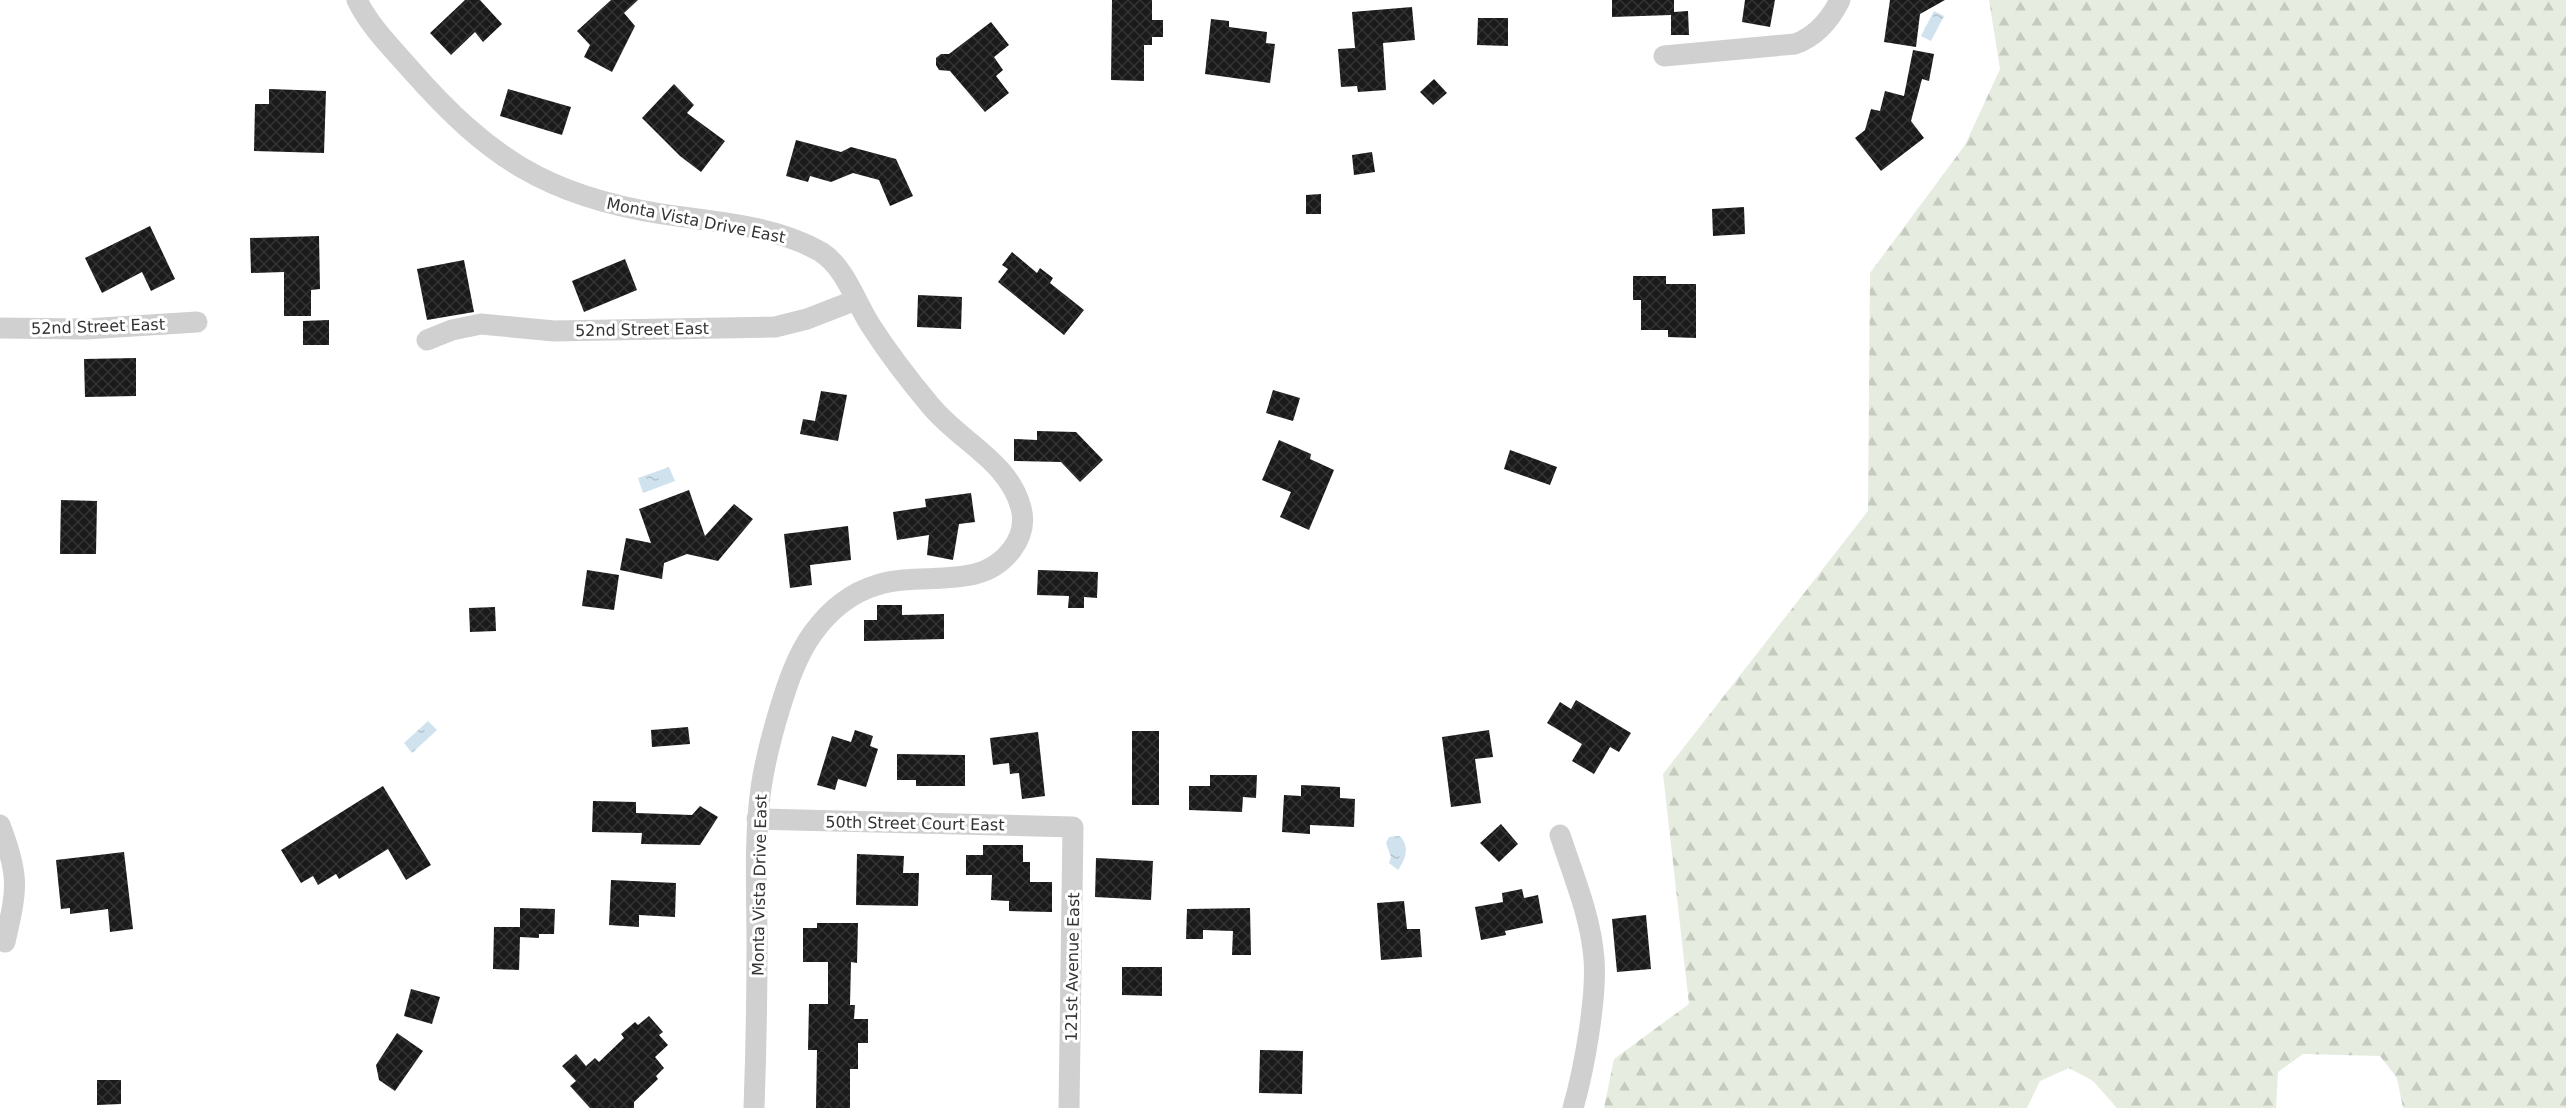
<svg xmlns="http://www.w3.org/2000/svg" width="2566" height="1108" font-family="'DejaVu Sans',sans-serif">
<defs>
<pattern id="forest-firs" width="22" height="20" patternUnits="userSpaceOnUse" patternTransform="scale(1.5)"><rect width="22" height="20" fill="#e6ecdf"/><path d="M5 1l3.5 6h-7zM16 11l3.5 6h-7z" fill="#c6cbc0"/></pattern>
<pattern id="water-ripples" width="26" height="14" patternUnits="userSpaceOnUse" patternTransform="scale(1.5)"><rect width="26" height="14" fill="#cfe2ee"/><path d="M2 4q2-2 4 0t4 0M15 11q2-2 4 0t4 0" fill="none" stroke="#b2c2cd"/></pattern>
<pattern id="building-cross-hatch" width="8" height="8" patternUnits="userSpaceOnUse" patternTransform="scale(1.5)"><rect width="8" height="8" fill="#1a1a1a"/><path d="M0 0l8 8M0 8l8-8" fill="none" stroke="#333"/></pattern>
</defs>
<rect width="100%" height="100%" fill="#fff"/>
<path fill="url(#forest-firs)" d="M 1989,0 L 2566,0 L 2566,1108 L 2403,1108 L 2397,1078 L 2380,1056 L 2303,1054 L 2278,1072 L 2276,1108 L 2117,1108 L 2093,1081 L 2069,1068 L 2040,1081 L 2027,1108 L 1604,1108 L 1614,1059 L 1689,1004 L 1663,774 L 1868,511 L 1870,273 L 1965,145 L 2000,69 Z"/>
<g fill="url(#water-ripples)">
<path d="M 1934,11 L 1944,16 L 1931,41 L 1921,36 Z"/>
<path d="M 669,467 L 675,481 L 643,493 L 638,478 Z"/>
<path d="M 428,721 L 437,730 L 412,753 L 404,743 Z"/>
<path d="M 1400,836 C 1410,847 1406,859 1398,870 L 1389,863 L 1391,857 L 1386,843 L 1389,837 Z"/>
</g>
<g fill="url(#building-cross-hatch)">
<path d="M 465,0 L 480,0 L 502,24 L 483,42 L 475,32 L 451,55 L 430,33 Z"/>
<path d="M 611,0 L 638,0 L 624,13 L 635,26 L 612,72 L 584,57 L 590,45 L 577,31 Z"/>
<path d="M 1112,0 L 1152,0 L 1152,20 L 1163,20 L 1163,37 L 1152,37 L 1152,45 L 1144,45 L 1144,81 L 1111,80 Z"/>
<path d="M 1612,0 L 1674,0 L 1674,12 L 1688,11 L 1689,35 L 1671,35 L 1671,15 L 1612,17 Z"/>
<path d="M 1745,0 L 1775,0 L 1770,27 L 1742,22 Z"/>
<path d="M 1890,0 L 1945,0 L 1920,14 L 1916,47 L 1884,42 Z"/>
<path d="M 1412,7 L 1415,40 L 1383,43 L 1386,90 L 1358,92 L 1357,86 L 1341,87 L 1338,49 L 1355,48 L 1352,12 Z"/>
<path d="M 1478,18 L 1508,18 L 1508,46 L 1477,45 Z"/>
<path d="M 1211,19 L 1229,21 L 1229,27 L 1267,32 L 1266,43 L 1275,44 L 1270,83 L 1205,74 Z"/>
<path d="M 991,22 L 1009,45 L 994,57 L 1003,70 L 996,76 L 1009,93 L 985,112 L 950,71 L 939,70 L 936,65 L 936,58 L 941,54 L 949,54 Z"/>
<path d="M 1913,50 L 1934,54 L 1929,81 L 1922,79 L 1911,121 L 1924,138 L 1881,171 L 1855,138 L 1865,130 L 1871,109 L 1880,111 L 1885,91 L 1904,96 Z"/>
<path d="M 1434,79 L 1447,93 L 1433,105 L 1420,92 Z"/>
<path d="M 674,84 L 694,105 L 687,113 L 725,141 L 701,172 L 680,156 L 642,118 Z"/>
<path d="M 269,89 L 326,91 L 324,153 L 254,151 L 255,104 L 269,104 Z"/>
<path d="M 508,89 L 571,107 L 562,135 L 500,116 Z"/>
<path d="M 796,140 L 841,152 L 851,147 L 896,159 L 913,196 L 890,206 L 879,180 L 853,173 L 831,182 L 810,176 L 808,182 L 786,176 Z"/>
<path d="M 1372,152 L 1375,172 L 1354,175 L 1352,155 Z"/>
<path d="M 1321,194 L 1321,214 L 1306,214 L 1306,195 Z"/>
<path d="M 1744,207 L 1745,234 L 1713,236 L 1712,209 Z"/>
<path d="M 150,226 L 175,279 L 151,291 L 142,272 L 102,293 L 85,258 Z"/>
<path d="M 319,236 L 320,289 L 311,290 L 311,316 L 284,316 L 284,272 L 251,273 L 250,238 Z"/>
<path d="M 1012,252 L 1037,273 L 1040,268 L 1053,278 L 1050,283 L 1084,310 L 1064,335 L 998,282 L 1008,269 L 1002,265 Z"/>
<path d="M 625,259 L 637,290 L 584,312 L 572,281 Z"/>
<path d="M 464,260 L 474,312 L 427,320 L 417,269 Z"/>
<path d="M 1633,276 L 1666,276 L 1666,284 L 1696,284 L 1696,338 L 1668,337 L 1668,330 L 1641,330 L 1641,300 L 1633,300 Z"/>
<path d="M 918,295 L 962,297 L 961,329 L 917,327 Z"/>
<path d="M 329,320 L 329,345 L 303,345 L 303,321 Z"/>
<path d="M 136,358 L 136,396 L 85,397 L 84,359 Z"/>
<path d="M 1273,390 L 1300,398 L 1293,421 L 1266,413 Z"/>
<path d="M 821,391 L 847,395 L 838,441 L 800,434 L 803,419 L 815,421 Z"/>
<path d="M 1037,431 L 1076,432 L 1103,460 L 1080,482 L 1061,462 L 1014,461 L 1014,439 L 1037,440 Z"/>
<path d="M 1279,440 L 1311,454 L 1310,459 L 1334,470 L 1309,530 L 1280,517 L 1291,492 L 1262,480 Z"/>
<path d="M 1510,450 L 1557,467 L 1550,485 L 1504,469 Z"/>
<path d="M 689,490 L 705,536 L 734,504 L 753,519 L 718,561 L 687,554 L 664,563 L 662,579 L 620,570 L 626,538 L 651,543 L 639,509 Z"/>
<path d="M 971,493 L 975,522 L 959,524 L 953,560 L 927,555 L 929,535 L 897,540 L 893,512 L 926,507 L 925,499 Z"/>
<path d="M 61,500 L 97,501 L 96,554 L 60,554 Z"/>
<path d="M 848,526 L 851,560 L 810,565 L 812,585 L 790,588 L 784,534 Z"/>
<path d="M 587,570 L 619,575 L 614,610 L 582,606 Z"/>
<path d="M 1038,570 L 1098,572 L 1097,598 L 1084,597 L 1084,608 L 1068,608 L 1069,596 L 1037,595 Z"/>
<path d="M 877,605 L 902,605 L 902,615 L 944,614 L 944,639 L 864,641 L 864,620 L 877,620 Z"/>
<path d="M 495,607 L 496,631 L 470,632 L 469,608 Z"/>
<path d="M 1576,700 L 1631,733 L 1619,752 L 1610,747 L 1594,774 L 1572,761 L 1582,744 L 1547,723 L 1560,702 L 1571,709 Z"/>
<path d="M 688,727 L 690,744 L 652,747 L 651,730 Z"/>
<path d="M 855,730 L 873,736 L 870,746 L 878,749 L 866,787 L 838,779 L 835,790 L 817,785 L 832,736 L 851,742 Z"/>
<path d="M 1489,730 L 1493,757 L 1475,759 L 1481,803 L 1451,807 L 1442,737 Z"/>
<rect x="1132" y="731" width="27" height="74"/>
<path d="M 1038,732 L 1045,796 L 1022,799 L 1019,773 L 1010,774 L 1009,763 L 993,765 L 990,738 Z"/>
<path d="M 897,754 L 965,755 L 965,786 L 916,786 L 916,780 L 897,780 Z"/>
<path d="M 1210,775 L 1257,775 L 1256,798 L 1243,797 L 1242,812 L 1189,810 L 1189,786 L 1210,786 Z"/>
<path d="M 1301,785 L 1340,787 L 1340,798 L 1355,799 L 1354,827 L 1310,825 L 1310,834 L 1282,832 L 1284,795 L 1301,796 Z"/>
<path d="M 383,786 L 431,865 L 406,880 L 388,849 L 339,879 L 336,874 L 318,885 L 313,876 L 301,883 L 281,850 Z"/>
<path d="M 593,801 L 636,802 L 636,813 L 692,815 L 700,806 L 718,817 L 700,845 L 641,844 L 642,833 L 592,832 Z"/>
<path d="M 1501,824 L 1518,844 L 1499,862 L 1480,843 Z"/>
<path d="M 983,845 L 1023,845 L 1023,862 L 1030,862 L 1030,882 L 1052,882 L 1052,912 L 1009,911 L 1009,901 L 991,900 L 992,875 L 966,875 L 966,855 L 983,855 Z"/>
<path d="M 124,852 L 133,929 L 110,932 L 108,909 L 70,914 L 70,908 L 61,909 L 56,860 Z"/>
<path d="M 857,854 L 904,856 L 903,873 L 919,873 L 918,906 L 856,905 Z"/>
<path d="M 1096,858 L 1153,861 L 1151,900 L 1095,897 Z"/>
<path d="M 611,880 L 676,883 L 675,917 L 639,915 L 639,927 L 609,925 Z"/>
<path d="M 1522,889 L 1524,898 L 1538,895 L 1543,923 L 1505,931 L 1506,935 L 1481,940 L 1475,907 L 1503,902 L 1502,893 Z"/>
<path d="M 1404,901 L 1407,929 L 1420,929 L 1422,957 L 1381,960 L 1377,903 Z"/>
<path d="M 520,908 L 555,909 L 554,934 L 539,934 L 539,938 L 520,937 L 519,970 L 493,969 L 494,927 L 520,927 Z"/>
<path d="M 1250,908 L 1251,955 L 1232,955 L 1233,931 L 1203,930 L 1203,939 L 1186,939 L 1187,909 Z"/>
<path d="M 1646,915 L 1651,969 L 1617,972 L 1612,919 Z"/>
<path d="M 817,923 L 858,923 L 857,963 L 851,962 L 850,1005 L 855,1005 L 854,1019 L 868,1019 L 868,1043 L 858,1043 L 858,1069 L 850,1069 L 850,1108 L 816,1108 L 817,1050 L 808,1050 L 809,1004 L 828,1004 L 828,962 L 803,962 L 803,928 L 817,928 Z"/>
<path d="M 1122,967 L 1162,967 L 1162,996 L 1122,995 Z"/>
<path d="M 411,989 L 440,997 L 432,1024 L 404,1016 Z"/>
<path d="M 649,1016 L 663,1032 L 659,1035 L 668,1045 L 655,1057 L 664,1068 L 656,1076 L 658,1079 L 634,1102 L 634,1108 L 590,1108 L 570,1086 L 576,1081 L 562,1066 L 576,1054 L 586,1066 L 595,1058 L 599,1062 L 624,1038 L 621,1034 L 635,1022 L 638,1025 Z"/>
<path d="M 397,1033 L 423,1051 L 395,1091 L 379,1080 L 376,1065 Z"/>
<path d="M 1260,1050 L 1303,1051 L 1302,1094 L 1259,1093 Z"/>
<path d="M 97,1080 L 121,1080 L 121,1104 L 97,1105 Z"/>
</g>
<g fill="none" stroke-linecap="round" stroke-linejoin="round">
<g stroke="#d0d0d0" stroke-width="21">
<path d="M 357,0 C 370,27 393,49 412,71 C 488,157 547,196 662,214 C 715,222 774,225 821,252 C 845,267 856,303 871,326 C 889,354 909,380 930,405 C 959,441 1009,461 1021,508 C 1029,538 1004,567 975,574 C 943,582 909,575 877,585 C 850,593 829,611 813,633 C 797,655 788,682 780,708 C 772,734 765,761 761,788 C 754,839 757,892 757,944 C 757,999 756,1053 754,1108"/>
<path d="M 1664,56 L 1795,44 C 1817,36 1830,20 1840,0"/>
<path d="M 0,328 L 86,329 L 197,322"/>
<path d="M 427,340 L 452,330 L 481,324 L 554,331 L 775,327 L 807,319 L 856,300"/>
<path d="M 757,819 L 1073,827 L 1069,1108"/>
<path d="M 0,825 C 20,877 17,889 5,942"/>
<path d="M 1560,835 C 1573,875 1591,917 1594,959 C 1597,998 1584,1070 1573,1108"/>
</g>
</g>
<g text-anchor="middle" stroke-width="6" stroke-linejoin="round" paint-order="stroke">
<g font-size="16" fill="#333" stroke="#fff">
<text transform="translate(696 220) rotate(11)" y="6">Monta Vista Drive East</text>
<text transform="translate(98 326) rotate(-2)" y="6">52nd Street East</text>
<text transform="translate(642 329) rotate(-1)" y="6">52nd Street East</text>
<text transform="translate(915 823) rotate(1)" y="6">50th Street Court East</text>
<text transform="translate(759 885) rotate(-89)" y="6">Monta Vista Drive East</text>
<text transform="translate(1072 967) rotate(-89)" y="6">121st Avenue East</text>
</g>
</g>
</svg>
